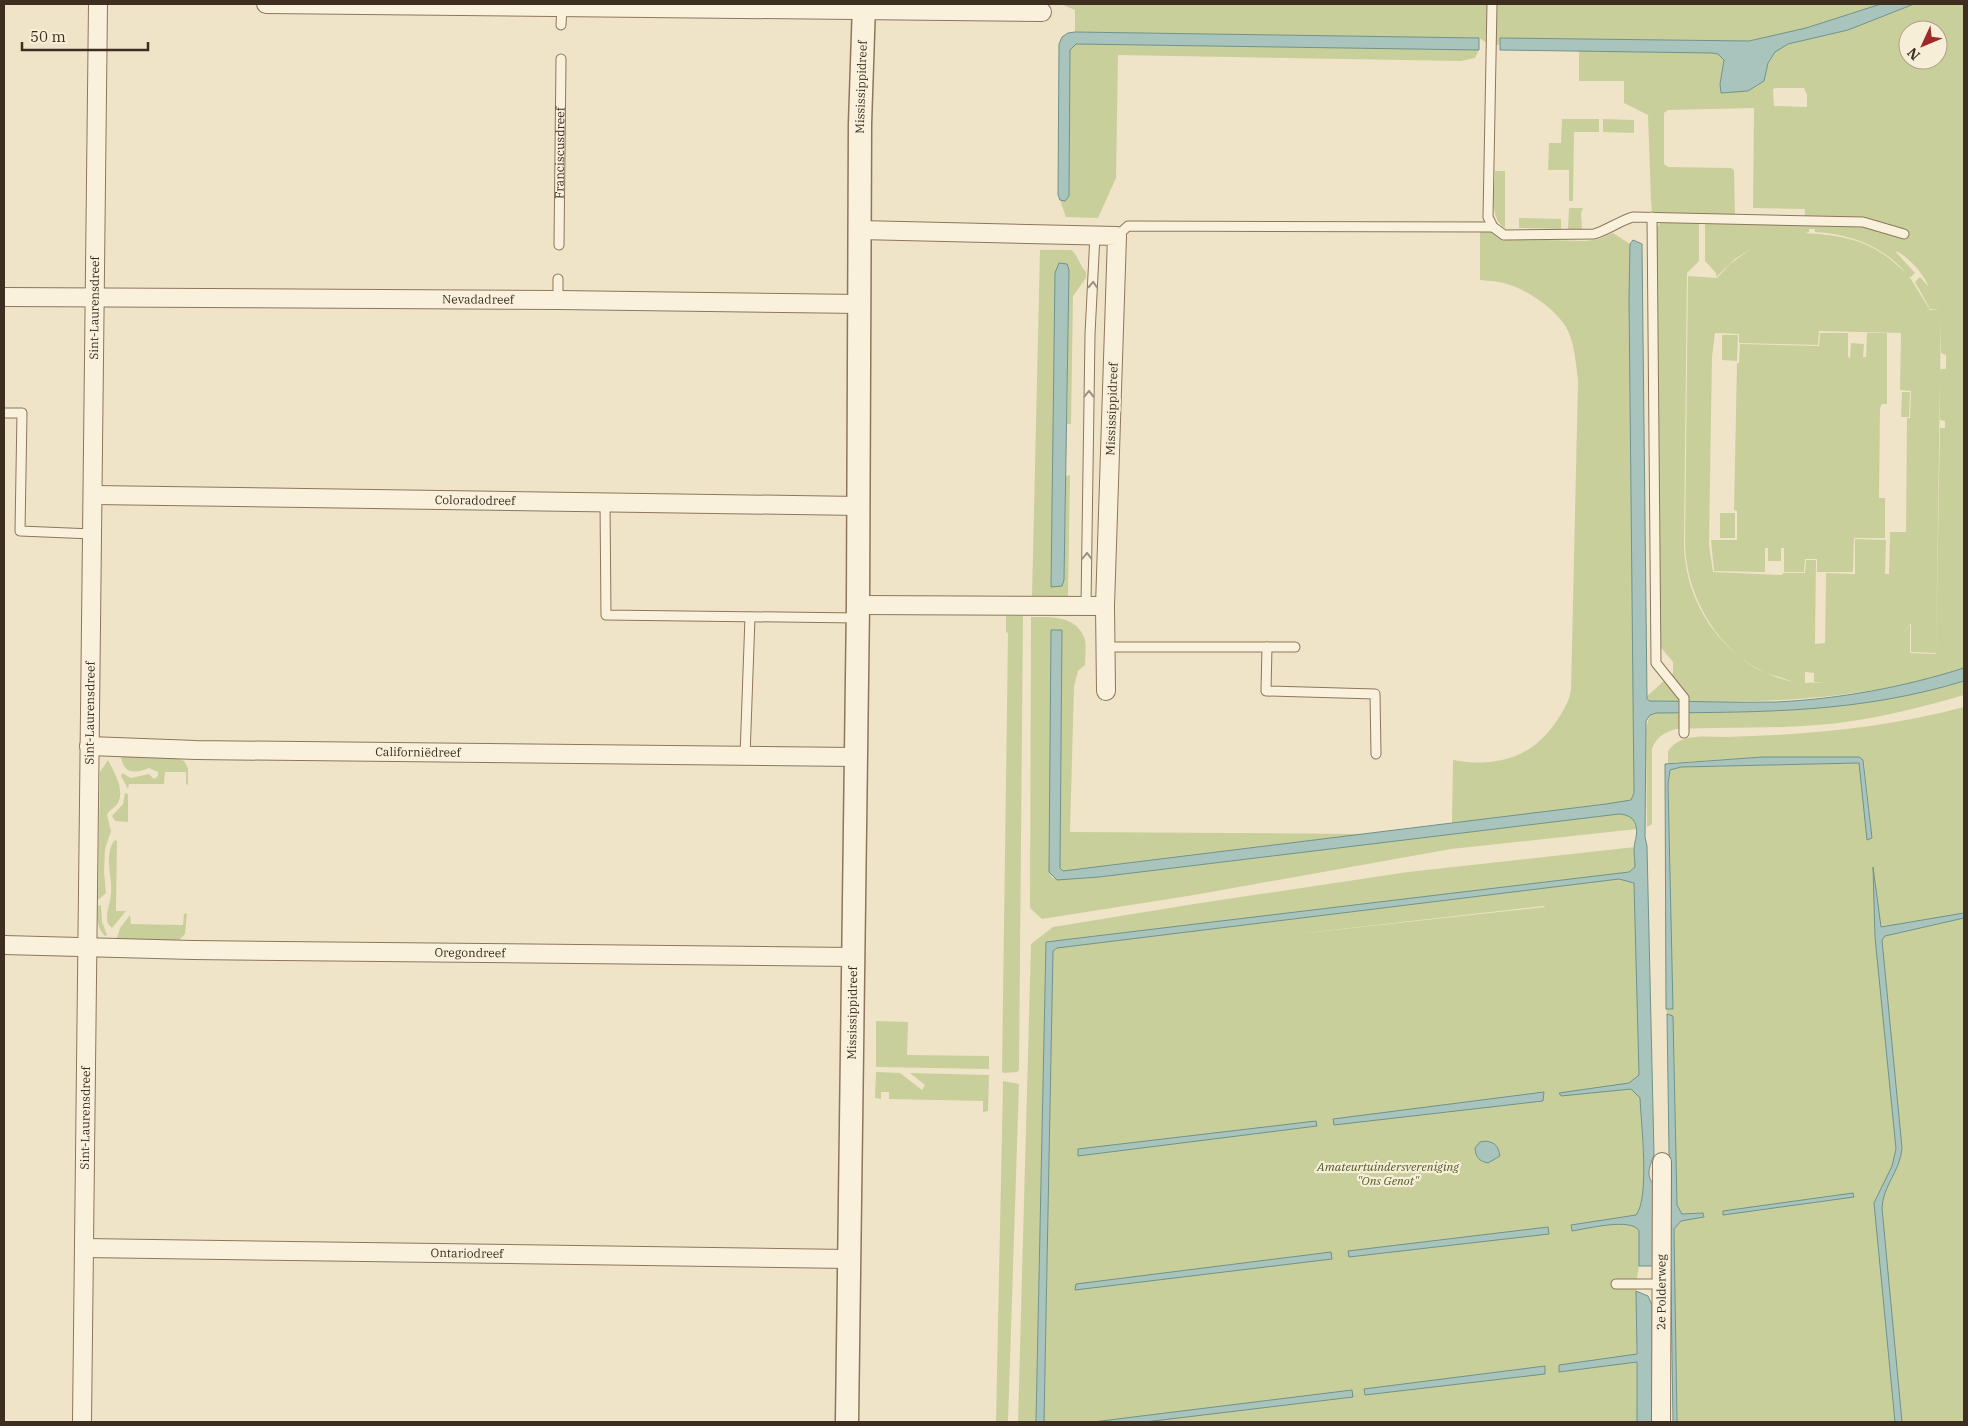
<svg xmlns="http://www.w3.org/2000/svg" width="1968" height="1426" font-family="'IBM Plex Serif',serif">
<rect width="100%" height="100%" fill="#f0e4c8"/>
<g fill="#c9cf9b" fill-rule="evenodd">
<path d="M 1061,4 L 1881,4 L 1806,28 L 1749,41 L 1500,38 L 1499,45 L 1490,45 L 1479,38 L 1075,32 L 1075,10 Z"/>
<path d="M 1914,4 L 1963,4 L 1964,9 L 1964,668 C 1870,698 1788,702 1691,702 L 1691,707 L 1689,702 L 1650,701 L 1646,697 L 1673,673 L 1673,662 L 1657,643 L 1654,232 L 1661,222 L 1699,223 L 1699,261 L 1687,273 L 1684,544 C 1685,608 1729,668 1793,682 C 1783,677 1768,675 1757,669 C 1714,644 1686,593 1685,544 L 1688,276 L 1717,278 L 1730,264 L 1752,248 L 1735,259 L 1716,277 L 1716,273 L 1705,261 L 1705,223 L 1804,224 L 1805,209 L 1753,208 L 1754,108 L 1668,110 L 1664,113 L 1664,164 L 1668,167 L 1731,168 L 1734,170 L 1735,215 L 1655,214 L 1652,212 L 1651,201 L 1648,115 L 1624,103 L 1624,81 L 1579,81 L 1579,51 L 1712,53 L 1718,54 L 1724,60 L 1720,84 L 1721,93 L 1748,91 L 1764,81 L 1768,63 L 1775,52 L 1788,44 L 1848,30 ZM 1908,30 L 1938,30 L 1938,60 L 1908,60 ZM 1776,88 L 1804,88 L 1807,95 L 1807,107 L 1774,106 L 1773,89 ZM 1809,229 L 1815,229 L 1815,232 C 1850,234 1883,246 1906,273 C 1900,268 1893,261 1886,256 C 1861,238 1835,235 1805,233 L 1809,232 ZM 1895,251 C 1909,256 1923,274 1929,287 L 1920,277 L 1915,282 L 1930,309 L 1939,310 L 1930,310 L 1909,276 L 1911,277 L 1915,273 ZM 1941,315 L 1941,353 L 1946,355 L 1946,369 L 1940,369 L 1940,420 L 1945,421 L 1945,428 L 1940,428 L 1936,654 L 1910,653 L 1910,625 L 1901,636 L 1911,623 L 1911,652 L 1936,653 ZM 1819,331 L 1901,333 L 1900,390 L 1911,391 L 1910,418 L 1907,418 L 1906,532 L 1890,532 L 1889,574 L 1885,574 L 1886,540 L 1855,539 L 1855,574 L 1826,573 L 1825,643 L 1815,644 L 1816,560 L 1806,560 L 1805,573 L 1783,573 L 1782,575 L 1713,572 L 1709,545 L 1712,357 L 1715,333 L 1739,334 L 1739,343 L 1818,345 ZM 1805,672 L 1814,673 L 1814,682 L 1828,682 L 1805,683 Z"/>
<path d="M 1076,44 L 1479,50 L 1475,58 L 1461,61 L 1118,55 L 1116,178 L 1098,218 L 1066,217 L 1060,200 L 1065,201 L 1070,50 Z"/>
<path d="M 1562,119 L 1599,119 L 1599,132 L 1574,132 L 1573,201 L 1569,201 L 1569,170 L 1548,170 L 1549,143 L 1561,143 Z"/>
<path d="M 1603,119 L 1634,120 L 1634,133 L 1603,132 Z"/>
<path d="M 1495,171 L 1505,171 L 1505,228 C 1488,218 1495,188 1495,171 Z"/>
<path d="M 1569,208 L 1583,208 L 1581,213 L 1582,229 L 1568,229 Z"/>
<path d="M 1519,218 L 1561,219 L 1561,229 L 1519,228 Z"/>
<path d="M 1480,231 L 1490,231 L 1507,239 L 1586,241 L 1599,239 L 1613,233 L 1630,244 L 1634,793 L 1631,800 L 1620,802 L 1452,823 L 1453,760 C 1497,768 1533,758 1558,719 C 1564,709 1569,702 1571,690 L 1578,381 C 1576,364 1575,347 1568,331 C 1559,311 1528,290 1507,284 C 1499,281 1489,281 1480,280 Z"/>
<path d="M 1040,250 L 1071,250 C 1079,256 1079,265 1086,272 L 1086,278 L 1073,296 L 1071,424 L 1067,424 L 1069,270 L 1067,264 L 1059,264 L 1054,351 L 1051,586 L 1062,586 L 1064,580 L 1066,476 L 1070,475 L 1068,596 L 1032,596 Z"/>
<path d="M 1820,333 L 1848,333 L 1848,357 L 1850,358 L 1851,343 L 1864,344 L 1863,357 L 1866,357 L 1867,333 L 1887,333 L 1887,404 L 1882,404 L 1880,408 L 1879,498 L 1885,498 L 1885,538 L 1854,538 L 1853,572 L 1817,572 L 1817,559 L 1805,559 L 1804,572 L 1784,572 L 1784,548 L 1781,548 L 1781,561 L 1768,561 L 1768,548 L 1765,548 L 1765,572 L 1714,571 L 1711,540 L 1737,540 L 1737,511 L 1734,510 L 1737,363 L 1739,363 L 1740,344 L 1819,346 Z"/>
<path d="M 1722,335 L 1738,335 L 1737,361 L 1722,360 Z"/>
<path d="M 1902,392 L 1910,392 L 1909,417 L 1901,417 Z"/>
<rect x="1720" y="513" width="15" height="25"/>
<path d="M 1006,616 L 1023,616 L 1019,1070 L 1017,1072 L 1004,1073 L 1002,1071 L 1008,633 L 1006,632 Z"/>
<path d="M 1031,617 C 1050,617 1075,615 1084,637 C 1087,644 1085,657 1085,665 L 1078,671 L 1074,687 L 1070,832 L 1365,834 L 1063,871 L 1060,868 L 1062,630 L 1052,630 L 1049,872 L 1053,878 L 1099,877 L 1619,814 C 1631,815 1633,817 1637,829 L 1451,849 L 1194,895 L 1042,919 L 1030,908 Z"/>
<path d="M 1964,681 L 1964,695 C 1916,709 1868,721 1818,725 C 1771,729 1723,727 1676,729 C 1665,732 1656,737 1652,749 L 1652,824 L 1647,827 L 1646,728 L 1650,715 L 1656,713 C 1764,712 1859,713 1964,681 Z"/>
<path d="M 1964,707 L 1964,913 L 1885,928 L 1879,925 L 1877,903 L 1874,901 L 1875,937 L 1964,918 L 1964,1422 L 1677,1422 L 1674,1229 L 1681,1221 L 1704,1217 L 1703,1213 L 1682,1214 L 1677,1205 L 1673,1016 L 1667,1014 L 1666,1009 L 1673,1009 L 1668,784 L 1670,770 L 1681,767 L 1859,763 L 1872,838 L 1864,761 L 1763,757 L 1668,763 L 1668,751 C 1681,733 1705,737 1725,737 C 1806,735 1886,728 1964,707 Z"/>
<path d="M 121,756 L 174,757 L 184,761 L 188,768 L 188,785 L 186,784 L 186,772 L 165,772 L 164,784 L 129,784 L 128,789 L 121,776 L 122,773 L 131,778 L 149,774 L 154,779 L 158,776 L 158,772 L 149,768 C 135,774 123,774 121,756 Z"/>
<path d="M 108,760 C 114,772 125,789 118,803 C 115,808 109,810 107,815 L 111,831 L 105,849 L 104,872 L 106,893 L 98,900 L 100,772 Z"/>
<path d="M 125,793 L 128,794 L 128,822 L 115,821 L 112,816 L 123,804 Z"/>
<path d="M 115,840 L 117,841 L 116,911 L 126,911 L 112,928 L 108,924 C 105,913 110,905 111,894 C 113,878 103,853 115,840 Z"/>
<path d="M 1635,847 L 1635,867 L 1629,872 L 1046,942 L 1036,1422 L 1018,1422 L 1031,944 L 1053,927 L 1194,904 L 1408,872 Z"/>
<path d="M 1619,879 L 1634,883 L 1644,1185 L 1640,1210 L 1639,1266 L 1636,1284 L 1637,1422 L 1044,1422 L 1053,951 L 1057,948 ZM 1544,906 L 1545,907 L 1279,936 Z"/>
<path d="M 101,905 L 102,922 L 107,935 L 105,936 C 96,928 98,917 98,906 Z"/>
<path d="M 187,913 L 185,934 L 178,941 L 116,941 L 120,928 L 130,915 L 131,924 L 183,925 L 184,914 Z"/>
<path d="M 876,1021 L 908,1022 L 907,1055 L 989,1056 L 989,1069 L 876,1067 Z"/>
<path d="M 876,1072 L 900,1073 L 922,1090 L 925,1085 L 910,1073 L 989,1075 L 988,1111 L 983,1112 L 983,1101 L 889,1099 L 889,1092 L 881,1092 L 881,1099 L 875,1098 Z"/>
<path d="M 1003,1081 L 1019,1084 L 1008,1422 L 996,1422 Z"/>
</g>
<g fill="#a9c4bc" stroke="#6f938a">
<path d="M 1881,4 L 1914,4 L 1848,30 L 1788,44 L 1775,52 L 1768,63 L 1764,81 L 1748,91 L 1721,93 L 1720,84 L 1724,60 L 1718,54 L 1712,53 L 1500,50 L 1500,38 L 1749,41 L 1806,28 Z"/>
<path d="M 1068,33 L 1075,32 L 1479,38 L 1479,50 L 1076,44 L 1070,50 L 1069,196 L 1065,201 L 1060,200 L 1058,195 L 1059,44 L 1062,37 Z"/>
<path d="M 1633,240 L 1642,244 L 1647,699 L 1650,701 C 1692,701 1734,703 1776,702 C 1840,699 1904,687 1964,668 L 1964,681 C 1859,713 1764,712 1656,713 L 1650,715 L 1646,721 L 1645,837 L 1647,846 L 1654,1155 C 1650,1166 1645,1175 1654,1185 L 1653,1266 L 1639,1266 L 1639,1231 C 1632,1217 1586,1229 1572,1231 L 1571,1225 L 1636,1215 C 1650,1198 1641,1123 1640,1098 L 1631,1089 L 1561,1096 L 1559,1093 L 1629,1083 L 1639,1075 L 1634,883 L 1619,879 L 1057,948 L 1053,951 L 1044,1422 L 1036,1422 L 1046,942 L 1629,872 L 1635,867 C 1635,859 1633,849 1635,842 C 1639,827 1636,815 1619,814 L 1099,877 L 1057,880 L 1049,872 L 1051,630 L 1062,630 L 1060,868 L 1063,871 L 1606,804 L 1631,800 L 1634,793 L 1629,298 L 1630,244 Z"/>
<path d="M 1059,263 L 1067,264 L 1069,270 L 1064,580 L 1062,586 L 1051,587 L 1055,273 Z"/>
<path d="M 1763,757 L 1859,757 L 1863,760 L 1872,838 L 1867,840 L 1859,763 L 1681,767 L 1670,770 L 1668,784 L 1673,1009 L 1666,1009 L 1665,764 Z"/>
<path d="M 1873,867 L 1881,927 L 1964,913 L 1964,918 L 1885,936 L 1882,940 L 1902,1148 C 1900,1172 1883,1185 1882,1208 L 1902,1422 L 1895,1422 L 1874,1203 L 1892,1166 L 1896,1149 L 1875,937 Z"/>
<path d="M 1667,1014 L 1673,1016 L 1677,1205 L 1682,1214 L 1703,1213 L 1704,1217 L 1681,1221 L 1674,1229 L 1677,1422 L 1673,1422 Z"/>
<path d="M 1544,1092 L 1543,1101 L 1334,1125 L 1333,1119 Z"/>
<path d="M 1316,1121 L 1317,1126 L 1078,1156 L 1078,1149 Z"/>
<path d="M 1486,1141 C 1496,1143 1498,1146 1500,1156 L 1488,1163 C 1479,1161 1476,1158 1475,1148 L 1480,1142 Z"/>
<path d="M 1853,1193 L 1854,1197 L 1723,1215 L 1723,1211 Z"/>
<path d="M 1548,1227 L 1549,1234 L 1349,1257 L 1348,1251 Z"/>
<path d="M 1331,1252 L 1332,1259 L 1075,1290 L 1076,1284 Z"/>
<path d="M 1636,1291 L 1648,1296 L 1652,1305 L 1653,1422 L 1637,1422 L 1637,1362 L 1559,1372 L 1559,1365 L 1637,1354 Z"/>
<path d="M 1545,1366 L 1545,1374 L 1365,1395 L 1364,1389 Z"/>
<path d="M 1352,1390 L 1353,1397 L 1145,1422 L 1093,1422 Z"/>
</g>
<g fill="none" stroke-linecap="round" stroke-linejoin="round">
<defs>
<g id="service">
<path d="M 1492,4 L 1488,217 L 1493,227 L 1504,235 L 1594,234 C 1608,230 1619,221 1633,217 L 1863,222 L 1904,234"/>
<path d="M 561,25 L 562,8"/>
<path d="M 1652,217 L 1656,663 L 1684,698 L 1684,733"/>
<path d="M 1117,236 L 1128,226 L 1493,227"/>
<path id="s1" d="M 559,245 L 561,59"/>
<path d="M 558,300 L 558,279"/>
<path d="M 4,413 L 22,413 L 20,531 L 93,534"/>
<path d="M 605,502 L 606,615 L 858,618"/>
<path d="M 1086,605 L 1090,334 L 1095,235"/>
<path d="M 1106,647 L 1295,647"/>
<path d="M 1267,647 L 1266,691 L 1375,694 L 1376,754"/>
<path d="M 745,756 L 750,617"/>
<path d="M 1616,1284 L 1660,1284"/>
</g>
<g id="minor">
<path d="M 266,4 L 1042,12"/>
<path d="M 860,230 L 1117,236 L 1105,606 L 1106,691"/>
<path id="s2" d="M 4,297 L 558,300 L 861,304"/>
<path id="s3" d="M 93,495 L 859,506"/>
<path d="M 858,605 L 1105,606"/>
<path id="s4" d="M 89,746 L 196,750 L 855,757"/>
<path id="s5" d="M 4,945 L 193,950 L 853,957"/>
<path id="s6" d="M 85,1248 L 849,1259"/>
<path id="s7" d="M 82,1422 L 98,4"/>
<path id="s8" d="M 1661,1422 L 1662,1162"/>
</g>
<g id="tertiary">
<path id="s9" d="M 847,1422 L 858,605 L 860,124 L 864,4"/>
</g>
</defs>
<use href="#service" stroke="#8d765c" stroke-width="11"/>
<use href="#minor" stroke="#8d765c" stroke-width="20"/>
<use href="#tertiary" stroke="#8d765c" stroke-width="25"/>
<use href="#service" stroke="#faf1dc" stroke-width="9"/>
<use href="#minor" stroke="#faf1dc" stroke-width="18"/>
<use href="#tertiary" stroke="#faf1dc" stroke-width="22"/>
</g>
<defs><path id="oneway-chevron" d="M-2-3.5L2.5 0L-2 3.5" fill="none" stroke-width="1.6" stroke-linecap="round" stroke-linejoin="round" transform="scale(1.25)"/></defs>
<g stroke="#9c907e">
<use href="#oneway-chevron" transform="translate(1093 285) rotate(-87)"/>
<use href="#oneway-chevron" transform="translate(1089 394) rotate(-89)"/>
<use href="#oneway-chevron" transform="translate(1087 556) rotate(-89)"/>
</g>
<g text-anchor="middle" stroke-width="4.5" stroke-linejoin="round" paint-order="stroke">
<g font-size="12" fill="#3d2e20" stroke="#f7eed8">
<text dy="4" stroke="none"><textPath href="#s9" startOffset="1335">Mississippidreef</textPath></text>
<text dy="4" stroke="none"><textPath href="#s1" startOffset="92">Franciscusdreef</textPath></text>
<text dy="4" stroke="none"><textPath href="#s2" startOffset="474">Nevadadreef</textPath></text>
<text dy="4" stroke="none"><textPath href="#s7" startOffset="1114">Sint-Laurensdreef</textPath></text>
<text transform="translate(1112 409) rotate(-88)" y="4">Mississippidreef</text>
<text dy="4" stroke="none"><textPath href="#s3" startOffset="382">Coloradodreef</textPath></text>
<text dy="4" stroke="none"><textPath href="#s7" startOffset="709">Sint-Laurensdreef</textPath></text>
<text dy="4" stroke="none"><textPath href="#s4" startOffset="329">Californiëdreef</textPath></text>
<text dy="4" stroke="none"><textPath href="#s5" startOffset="466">Oregondreef</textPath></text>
<text dy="4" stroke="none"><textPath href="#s9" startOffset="409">Mississippidreef</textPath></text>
<text dy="4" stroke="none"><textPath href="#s7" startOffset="304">Sint-Laurensdreef</textPath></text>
<text dy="4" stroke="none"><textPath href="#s6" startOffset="382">Ontariodreef</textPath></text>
<text dy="4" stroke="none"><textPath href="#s8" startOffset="130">2e Polderweg</textPath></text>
</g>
<g font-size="12" font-style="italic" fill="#4d5a26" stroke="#f7eed8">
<text x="1388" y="1171">Amateurtuindersvereniging<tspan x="1388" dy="14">"Ons Genot"</tspan></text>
</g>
</g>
<rect width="1968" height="1426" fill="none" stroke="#3d2e20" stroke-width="10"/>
<g transform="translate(1923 45) rotate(226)"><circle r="24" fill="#f7eed8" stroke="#ada18e"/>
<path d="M0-4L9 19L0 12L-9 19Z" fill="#9e2a2b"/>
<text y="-8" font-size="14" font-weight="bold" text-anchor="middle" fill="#3d2e20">N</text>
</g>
<path d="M22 42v8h126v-8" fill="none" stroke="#3d2e20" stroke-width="2.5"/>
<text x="30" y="42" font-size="15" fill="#3d2e20" stroke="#f7eed8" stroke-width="4" paint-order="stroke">50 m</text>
</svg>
